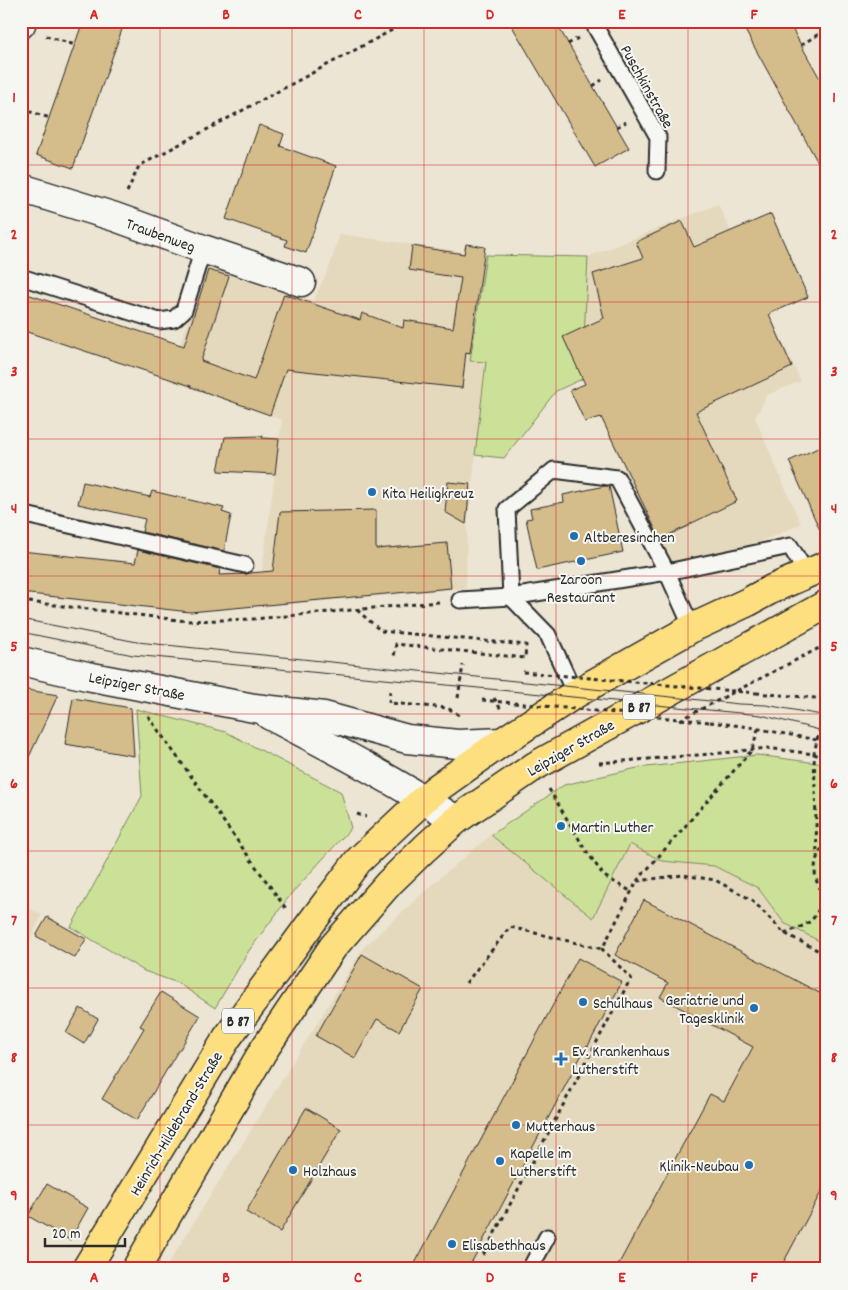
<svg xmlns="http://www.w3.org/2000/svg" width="848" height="1290" font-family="Dekko,sans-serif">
<rect width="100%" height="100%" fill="#ece5d3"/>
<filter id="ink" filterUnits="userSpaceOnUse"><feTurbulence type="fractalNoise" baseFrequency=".02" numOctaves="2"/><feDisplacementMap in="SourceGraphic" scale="10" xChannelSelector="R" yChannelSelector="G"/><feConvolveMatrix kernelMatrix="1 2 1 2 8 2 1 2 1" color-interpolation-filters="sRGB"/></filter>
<g filter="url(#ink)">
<g fill="#e5d9bd">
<path d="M 718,204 L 801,381 L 767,395 L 755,418 L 801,524 L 753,545 L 669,562 L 561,335 L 588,257 Z"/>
<path d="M 340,234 L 486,255 L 470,360 L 486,362 L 467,530 L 466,588 L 257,607 L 282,420 L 168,380 L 206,266 L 313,301 L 329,268 Z"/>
<path d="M 491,835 L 593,918 L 630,844 L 662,861 L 714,866 L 758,889 L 784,923 L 827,945 L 827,1269 L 165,1269 L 364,947 L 435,882 Z"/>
<path d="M 21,905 L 42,914 L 21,960 Z"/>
</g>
<g fill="#cbe197" stroke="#7b8661">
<path d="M 486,255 L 588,257 L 582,379 L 556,391 L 504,458 L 475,455 L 486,362 L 470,361 Z"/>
<path d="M 136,709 L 226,732 L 341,792 L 351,828 L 291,894 L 248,952 L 215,1008 L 178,983 L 144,971 L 71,927 L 142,796 Z"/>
<path d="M 757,755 L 817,763 L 827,767 L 827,945 L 784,923 L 758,888 L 714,866 L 662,861 L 630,844 L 593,918 L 491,835 L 564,785 L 637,768 Z"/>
</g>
<g fill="#d5bc8b" stroke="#2b2b2b">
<path d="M 83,21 L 125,21 L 73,168 L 36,155 Z"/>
<path d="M 509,21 L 555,21 L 629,148 L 595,167 Z"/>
<path d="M 740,21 L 788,21 L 801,45 L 827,91 L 827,179 Z"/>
<path d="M 259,125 L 284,134 L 280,146 L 336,166 L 306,253 L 285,246 L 287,240 L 226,219 Z"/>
<path d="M 771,214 L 808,297 L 769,314 L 792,367 L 696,412 L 737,501 L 690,524 L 690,525 L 660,539 L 601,417 L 585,422 L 570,390 L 585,384 L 563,337 L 604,318 L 593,274 L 643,258 L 636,242 L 682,221 L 694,247 Z"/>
<path d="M 466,244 L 485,247 L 470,353 L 466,352 L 462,388 L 286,369 L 270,415 L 191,387 L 191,386 L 21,330 L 21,292 L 184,346 L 208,270 L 229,276 L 201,361 L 254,380 L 284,294 L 360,320 L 362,313 L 403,328 L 404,320 L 453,328 L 461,278 L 409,270 L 412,246 L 464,254 Z"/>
<path d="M 263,436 L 262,438 L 279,439 L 275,474 L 218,471 L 225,437 Z"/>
<path d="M 827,444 L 827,546 L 789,461 Z"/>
<path d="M 83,482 L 150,497 L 152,491 L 224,508 L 222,512 L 231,515 L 224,551 L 142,532 L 145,519 L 78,504 Z"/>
<path d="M 448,482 L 470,484 L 466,524 L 445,512 Z"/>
<path d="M 605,486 L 609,486 L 623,552 L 537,570 L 526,519 L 532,518 L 530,509 L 564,502 L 563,495 Z"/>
<path d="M 376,510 L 376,549 L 447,543 L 451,588 L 190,612 L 21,593 L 21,551 L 135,563 L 138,550 L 220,569 L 219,575 L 247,574 L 250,573 L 273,571 L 280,512 Z"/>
<path d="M 21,689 L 58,695 L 21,774 Z"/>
<path d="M 73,698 L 131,708 L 134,756 L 65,744 Z"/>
<path d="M 644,900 L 827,997 L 827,1181 L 780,1269 L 616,1269 L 710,1094 L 724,1101 L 753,1047 L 660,997 L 668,983 L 615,955 Z"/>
<path d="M 47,917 L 86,939 L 75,958 L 36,936 Z"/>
<path d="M 362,954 L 423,989 L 399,1031 L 377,1019 L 355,1058 L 316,1036 Z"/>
<path d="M 578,958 L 622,982 L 588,1046 L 587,1045 L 468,1269 L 412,1269 Z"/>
<path d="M 161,992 L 200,1016 L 180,1049 L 179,1049 L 137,1120 L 102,1099 L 144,1028 L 140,1026 Z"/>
<path d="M 80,1008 L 98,1019 L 84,1044 L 66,1033 Z"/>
<path d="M 306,1108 L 341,1129 L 280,1232 L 246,1212 Z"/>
<path d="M 47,1184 L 88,1208 L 70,1240 L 28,1216 Z"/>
</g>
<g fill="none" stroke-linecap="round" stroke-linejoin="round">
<defs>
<g id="service">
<path d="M 592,21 L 658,137 L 657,171"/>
<path d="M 21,277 L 159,321 L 174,319 L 184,310 L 203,249"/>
<path d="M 21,514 L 245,565"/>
<path d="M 460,600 L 511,597 L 667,572 L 790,546 L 807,574"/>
<path d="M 575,694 L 548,635 L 511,597 L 507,509 L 554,470 L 617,478 L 667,572 L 692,628"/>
<path d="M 530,1269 L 547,1237"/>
</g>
<g id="minor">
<path d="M 21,24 L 22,21"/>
<path d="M 21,188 L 115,217 L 203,249 L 301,282"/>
</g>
<g id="tertiary">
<path d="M 21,661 L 87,676 L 254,708 L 324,716 L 407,739 L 458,744 L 502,742"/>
<path d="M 269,715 C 332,748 396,781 456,820"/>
</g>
<g id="primary">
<path d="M 86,1269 L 227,1038 L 311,923 L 358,861 L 424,799 L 436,789 L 502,742 L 575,694 L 692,628 L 748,602 L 772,589 L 827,565"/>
<path d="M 136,1269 L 263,1051 L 333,947 L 389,883 L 425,848 L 456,820 L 535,766 L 827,604"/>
</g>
</defs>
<use href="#service" stroke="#2b2b2b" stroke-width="19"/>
<use href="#minor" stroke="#2b2b2b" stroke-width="31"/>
<use href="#tertiary" stroke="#2b2b2b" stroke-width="31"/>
<use href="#primary" stroke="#2b2b2b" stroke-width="31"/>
<g stroke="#2b2b2b" stroke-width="3" stroke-dasharray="4 4" stroke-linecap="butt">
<path d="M 46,36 L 75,45"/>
<path d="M 568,44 L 578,38"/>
<path d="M 801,45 L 827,29"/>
<path d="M 823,85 L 827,84"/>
<path d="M 593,86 L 602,80"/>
<path d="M 21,109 L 50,118"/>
<path d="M 617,127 L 626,122"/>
<path d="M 127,192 L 139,166 L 409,21"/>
<path d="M 21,601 L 187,621 L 254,619 L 439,602"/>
<path d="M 357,610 L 381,631 L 526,645 L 525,658 L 396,644 L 394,657"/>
<path d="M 390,691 L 389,703 L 447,708 L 451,710 L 459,715"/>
<path d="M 756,693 L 827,699"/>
<path d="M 458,698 L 463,665"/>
<path d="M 494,698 L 502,711"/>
<path d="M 148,716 L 287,910"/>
<path d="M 680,720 L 827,644"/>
<path d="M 710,722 L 749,727 L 817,740 L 814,754 L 817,856"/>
<path d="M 817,740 L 827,702"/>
<path d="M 599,763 L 723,753 L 767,748 L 814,754 L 827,759"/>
<path d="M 549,789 L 585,849 L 604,876 L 632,892"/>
<path d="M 357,814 L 366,817"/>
<path d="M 827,843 C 811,857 811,883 827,897"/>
<path d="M 637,881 L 752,750 L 758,729"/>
<path d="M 784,933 C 811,924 815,922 824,895"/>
<path d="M 466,983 L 510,927 L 602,949"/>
<path d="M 483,1255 L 631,978 L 602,949 L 637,881 L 683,875 L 715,880 L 752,900 L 784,933 L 827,955"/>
</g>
<use href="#service" stroke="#f6f6f2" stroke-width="15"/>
<use href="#minor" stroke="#f6f6f2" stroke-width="28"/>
<use href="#tertiary" stroke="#f6f6f2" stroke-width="28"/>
<use href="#primary" stroke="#fedf80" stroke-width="28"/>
<g stroke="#2b2b2b" stroke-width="1">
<path d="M 21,619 L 137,642 L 739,704 L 766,705 L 827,716"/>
<path d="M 21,632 L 133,655 L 761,715 L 827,732"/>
</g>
<g stroke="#2b2b2b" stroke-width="3" stroke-dasharray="4 4" stroke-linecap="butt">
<path d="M 523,672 L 756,693"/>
<path d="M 482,700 L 710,722"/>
</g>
</g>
</g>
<path fill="none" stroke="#d62828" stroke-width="1" stroke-opacity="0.55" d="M 160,21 L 160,1269M 292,21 L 292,1269M 424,21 L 424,1269M 556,21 L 556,1269M 688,21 L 688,1269M 21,165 L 827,165M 21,302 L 827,302M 21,439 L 827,439M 21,576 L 827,576M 21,714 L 827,714M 21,851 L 827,851M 21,988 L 827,988M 21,1125 L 827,1125"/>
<g fill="#1f6fb2" stroke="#f6f6f2" stroke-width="2">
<circle cx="372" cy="492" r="5"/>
<circle cx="574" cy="536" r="5"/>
<circle cx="581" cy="561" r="5"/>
<circle cx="561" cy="826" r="5"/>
<circle cx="583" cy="1002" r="5"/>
<circle cx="754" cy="1008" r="5"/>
<path d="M558.5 1051.5h5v5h5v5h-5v5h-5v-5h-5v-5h5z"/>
<circle cx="516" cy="1125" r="5"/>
<circle cx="500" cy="1161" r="5"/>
<circle cx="749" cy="1165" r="5"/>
<circle cx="293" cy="1170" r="5"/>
<circle cx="452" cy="1244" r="5"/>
</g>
<g text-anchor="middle" stroke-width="4" stroke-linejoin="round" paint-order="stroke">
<g fill="#f6f6f2" stroke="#686867" stroke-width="1">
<rect x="623" y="694.5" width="32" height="25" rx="4"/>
<rect x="222" y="1008.5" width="32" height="25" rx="4"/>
</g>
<g font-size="15" font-weight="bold" fill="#2b2b2b">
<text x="639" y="712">B 87</text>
<text x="238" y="1026">B 87</text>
</g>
<g font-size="16" fill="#2b2b2b" stroke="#f6f6f2">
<text transform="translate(648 86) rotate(61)" y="6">Puschkinstraße</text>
<text transform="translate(161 234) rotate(20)" y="6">Traubenweg</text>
<text transform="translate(137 685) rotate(11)" y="6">Leipziger Straße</text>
<text transform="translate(570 747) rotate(-30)" y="6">Leipziger Straße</text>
<text transform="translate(175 1123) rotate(-59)" y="6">Heinrich-Hildebrand-Straße</text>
</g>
<g font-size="16" fill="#2b2b2b" stroke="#f6f6f2" text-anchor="start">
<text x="382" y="498">Kita Heiligkreuz</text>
<text x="584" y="542">Altberesinchen</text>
<text x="581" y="584" text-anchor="middle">Zaroon<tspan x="581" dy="18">Restaurant</tspan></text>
<text x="571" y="832">Martin Luther</text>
<text x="744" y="1005" text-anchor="end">Geriatrie und<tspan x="744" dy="18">Tagesklinik</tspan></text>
<text x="593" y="1008">Schulhaus</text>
<text x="572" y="1056">Ev. Krankenhaus<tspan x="572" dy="18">Lutherstift</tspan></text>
<text x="526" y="1131">Mutterhaus</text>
<text x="510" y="1158">Kapelle im<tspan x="510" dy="18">Lutherstift</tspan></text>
<text x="739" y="1171" text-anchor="end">Klinik-Neubau</text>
<text x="303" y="1176">Holzhaus</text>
<text x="462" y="1250">Elisabethhaus</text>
</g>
</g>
<rect width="848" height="1290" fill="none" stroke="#f6f6f2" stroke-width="55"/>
<path d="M45 1238v8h80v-8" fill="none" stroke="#2b2b2b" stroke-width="2.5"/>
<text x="52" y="1238" font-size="15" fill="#2b2b2b" stroke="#f6f6f2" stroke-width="4" paint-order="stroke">20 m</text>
<rect x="28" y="28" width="792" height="1234" fill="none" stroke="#d62828" stroke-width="2"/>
<g font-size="16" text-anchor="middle" font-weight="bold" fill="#d62828">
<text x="94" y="19">A</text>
<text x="226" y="19">B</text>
<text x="358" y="19">C</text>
<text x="490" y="19">D</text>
<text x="622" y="19">E</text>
<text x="754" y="19">F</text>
<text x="14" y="102">1</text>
<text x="834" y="102">1</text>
<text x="14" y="239">2</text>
<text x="834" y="239">2</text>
<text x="14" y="376">3</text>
<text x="834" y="376">3</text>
<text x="14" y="513">4</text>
<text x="834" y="513">4</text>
<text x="14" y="651">5</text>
<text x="834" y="651">5</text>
<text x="14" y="788">6</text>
<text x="834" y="788">6</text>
<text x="14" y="925">7</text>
<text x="834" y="925">7</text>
<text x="14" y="1062">8</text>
<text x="834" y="1062">8</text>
<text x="14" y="1200">9</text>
<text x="834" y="1200">9</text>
<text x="94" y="1282">A</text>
<text x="226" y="1282">B</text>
<text x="358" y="1282">C</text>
<text x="490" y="1282">D</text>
<text x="622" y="1282">E</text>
<text x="754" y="1282">F</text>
</g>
</svg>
